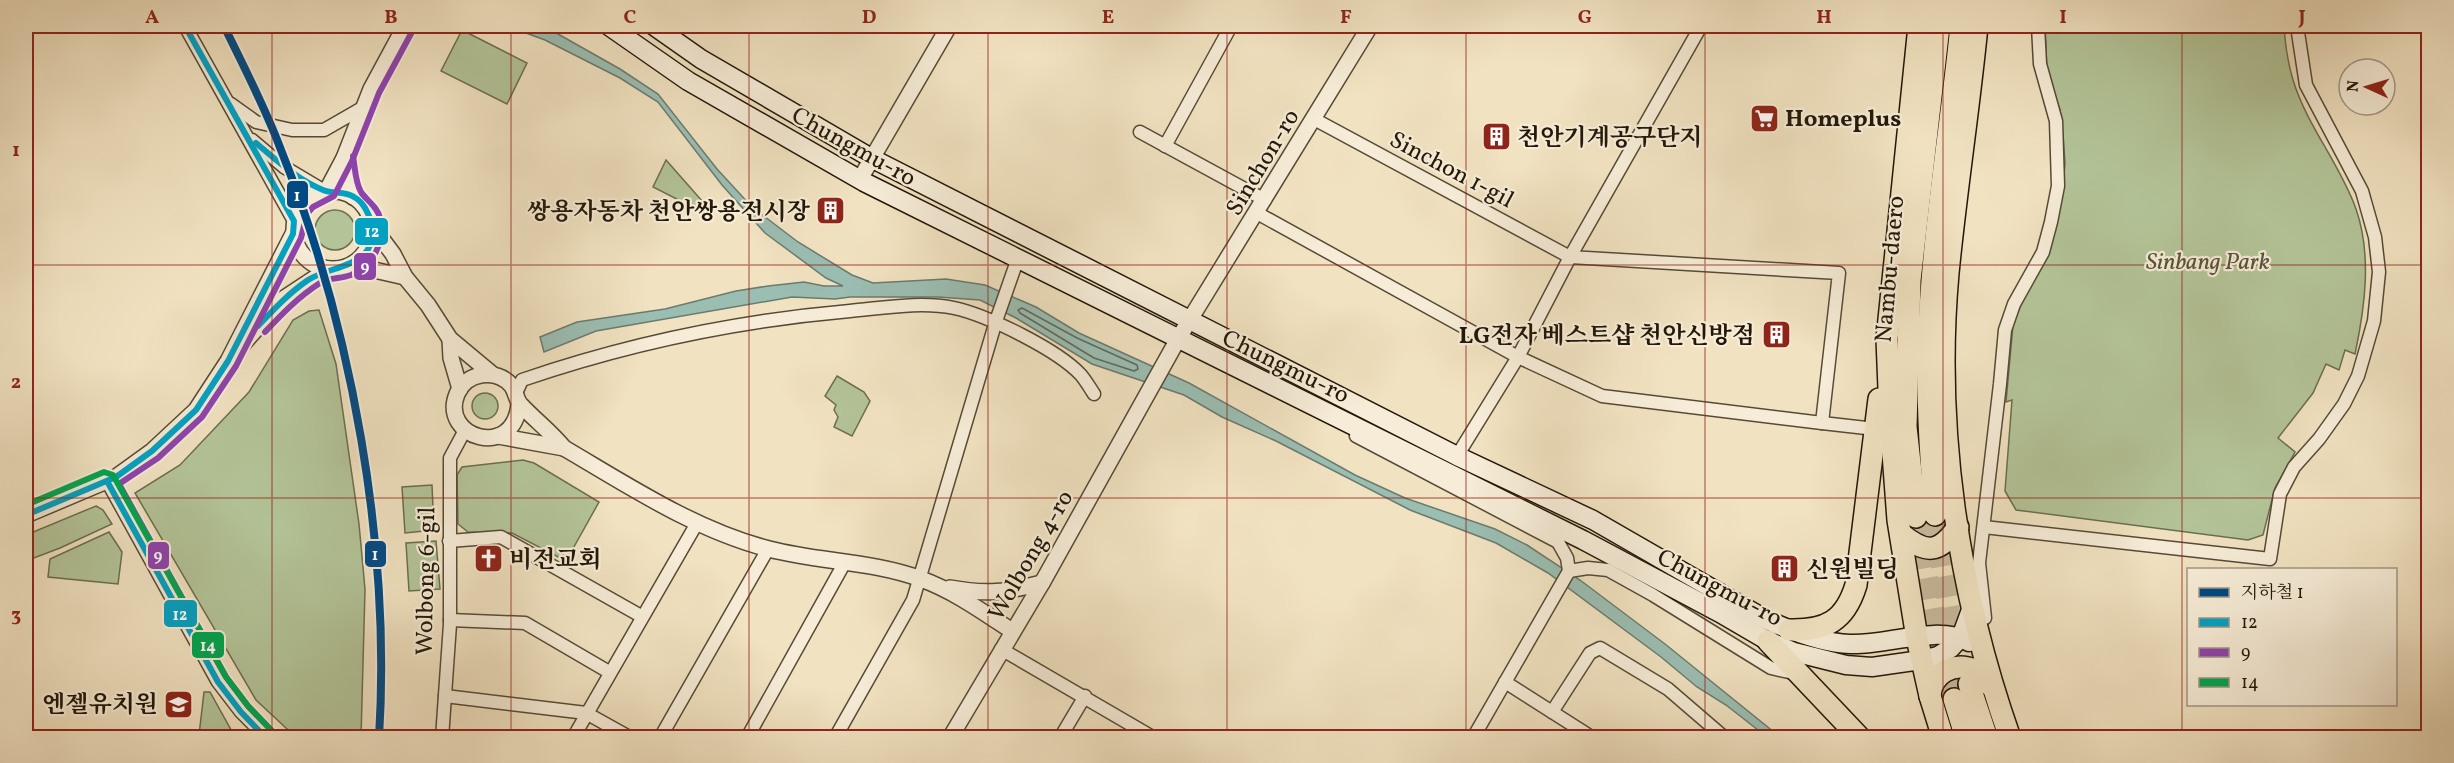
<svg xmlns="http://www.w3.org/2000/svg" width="2454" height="763" font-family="Vollkorn,'Noto Serif KR',serif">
<rect width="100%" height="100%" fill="#f1e2c1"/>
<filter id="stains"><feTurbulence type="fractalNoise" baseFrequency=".00333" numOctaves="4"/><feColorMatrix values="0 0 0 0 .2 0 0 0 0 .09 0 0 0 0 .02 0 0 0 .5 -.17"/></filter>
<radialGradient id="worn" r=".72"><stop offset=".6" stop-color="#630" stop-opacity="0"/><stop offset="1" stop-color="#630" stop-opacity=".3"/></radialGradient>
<g fill="#b3c498" stroke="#6a6e50" stroke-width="1.5">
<path d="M 2045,26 L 2284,26 C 2285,43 2288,63 2293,80 C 2307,126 2340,164 2356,209 C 2372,255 2365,307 2355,354 L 2345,350 L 2339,370 L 2326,364 L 2313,393 L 2278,438 L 2295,452 L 2275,488 L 2263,535 L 2248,540 L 2016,510 L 2005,491 L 2012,400 L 2006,402 L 2013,325 L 2022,302 L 2044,259 L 2063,187 L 2065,163 L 2063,135 L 2060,110 L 2047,73 Z"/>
<path d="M 462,30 L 527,63 L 507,104 L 441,71 Z"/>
<path d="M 666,160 L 710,210 L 706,214 L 653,187 Z"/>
<circle cx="335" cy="230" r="20"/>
<path d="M 319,310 L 336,364 L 359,524 L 365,589 L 361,737 L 300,737 L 287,729 L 256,700 L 135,493 L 180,465 L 249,392 L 293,320 L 309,311 Z"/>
<path d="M 837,376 L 864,392 L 870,401 L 852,436 L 834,427 L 838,417 L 834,410 L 836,405 L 825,396 Z"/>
<circle cx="485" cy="406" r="13"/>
<path d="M 523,460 L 534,463 L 599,502 L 566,561 L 512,533 L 468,532 L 458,524 L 457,475 L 462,467 Z"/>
<path d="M 432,485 L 434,530 L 405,533 L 402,487 Z"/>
<path d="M 96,506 L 103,510 L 112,524 L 60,548 L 26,561 L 26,535 Z"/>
<path d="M 109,532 L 122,552 L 118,584 L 48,577 L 50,559 Z"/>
<path d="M 436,541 L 440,589 L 409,591 L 406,543 Z"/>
<path d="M 204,692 L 210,692 L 235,737 L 199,735 Z"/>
</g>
<path fill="#9bbeb3" stroke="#6b7b6f" stroke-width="1.5" d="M 507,26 L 544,26 L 620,69 L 658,94 L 717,169 L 752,207 L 798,242 L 852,275 L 873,283 L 946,279 L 985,285 L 1036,307 L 1079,333 L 1189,383 L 1355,475 L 1405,498 L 1495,529 L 1527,545 L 1580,580 L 1665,644 L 1780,737 L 1767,737 L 1726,705 L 1697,687 L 1661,657 L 1548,573 L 1496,543 L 1410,510 L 1276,441 L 1222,417 L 1184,395 L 1092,364 L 1016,318 L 980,300 L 938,297 L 850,297 L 835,299 L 792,297 L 596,331 L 544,352 L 540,337 L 577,322 L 665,309 L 736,291 L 768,286 L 804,282 L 824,286 L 843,286 L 826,278 L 765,233 L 722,185 L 658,102 L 620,78 L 545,40 Z"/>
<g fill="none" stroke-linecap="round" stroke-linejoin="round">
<path stroke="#5e6a5e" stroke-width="1.5" d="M 1022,308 L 1077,338 L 1137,365 L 1138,369 L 1134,371 L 1094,358 L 1020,313 L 1018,310 Z"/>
<g stroke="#c8b99c" stroke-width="21" stroke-dasharray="21 10" stroke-linecap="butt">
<path d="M 1935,515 L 1941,564 L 1957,652"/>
<path d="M 1916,517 L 1935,618 L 1954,699"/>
</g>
<defs>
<g id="minor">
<path d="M 185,26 L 294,221"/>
<path d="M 1701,26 L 1570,257 L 1839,273 L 1822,423 L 1875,429"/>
<path d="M 231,104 L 256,122 L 292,130 L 324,130 L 364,107"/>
<path d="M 1314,119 L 1570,257 L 1518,357 L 1457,456"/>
<path d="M 1140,132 L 1265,200"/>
<path d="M 252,140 L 284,167 L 326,192"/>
<path d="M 1165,146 L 1231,26"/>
<path d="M 1257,213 L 1518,357 L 1602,396 L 1822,423"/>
<path d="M 516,393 L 522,380 C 630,343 735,321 850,311 C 883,308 921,301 954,308 C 987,315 1058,350 1081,375 C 1086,381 1090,388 1094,394"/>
<path d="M 1356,436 L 1558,542 L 1567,558 L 1569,571 L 1473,738"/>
<path d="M 107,481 L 218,682 L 241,712 L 267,738"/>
<path d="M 1984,527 L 2270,559 L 2280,494 L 2294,467 L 2319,439 L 2344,404 L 2358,376 L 2374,321 L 2379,272 L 2375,237 L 2362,191 L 2306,85 L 2297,26"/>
<path d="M 449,541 L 501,537 L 641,616"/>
<path d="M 1569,571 L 1588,568 L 1608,570 L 1653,595 L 1771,668 L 1798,674"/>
<path d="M 1985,618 L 1979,563 L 2000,384 L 2005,330 L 2014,304 L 2043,252 L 2051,222 L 2058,186 L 2056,121 L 2040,64 L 2038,26"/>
<path d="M 450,620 L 525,623 L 609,672"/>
<path d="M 1001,649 L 1154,738"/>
<path d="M 1505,682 L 1593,738"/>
<path d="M 445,696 L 586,713 L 631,738"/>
<path d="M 1552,712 L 1590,653 L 1600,648 L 1668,689 L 1725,738"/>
<path d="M 442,738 L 450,624 L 450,458 L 465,430"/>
<path d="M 573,738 L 697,523"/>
<path d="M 660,738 L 768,549"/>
<path d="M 747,738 L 845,562"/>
<path d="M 835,738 L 913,600 L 996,321 L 1018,258"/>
<path d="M 1060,738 L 1085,696"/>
</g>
<g id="tertiary">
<path d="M 344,158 L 353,197"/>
<path d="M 860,179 L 949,26"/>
<circle cx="333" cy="230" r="39"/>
<path d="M 326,192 L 344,158 L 371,89 L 405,26"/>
<path d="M 372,226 L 393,254 L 405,277 L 428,305 L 450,339 L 492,374"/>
<path d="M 352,265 L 405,277"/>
<path d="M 450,339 L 451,358 L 460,389"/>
<path d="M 242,345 L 283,299 L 327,270"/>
<path d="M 519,403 C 515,461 439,438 457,394 C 466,372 496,368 511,385 C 516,391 516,400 521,405 C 535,420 551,432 564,448 C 629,486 695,530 769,549 C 819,562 872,561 921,579 C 954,591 983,612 1012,631"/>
<path d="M 498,436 L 564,448"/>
<path d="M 26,515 L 116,477 L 152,451 L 196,410 L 228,361 L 293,234"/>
<path d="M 950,588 C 988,595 1005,592 1042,583"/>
<path d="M 950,738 L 1042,583 L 1178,339 L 1370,26"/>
</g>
<g id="secondary">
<path d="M 609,26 L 688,81 L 864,182 L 1583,540 L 1720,613 L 1768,641 L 1794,652 L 1846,665 L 1872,667 L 1921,660 L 1938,656 L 1951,648 L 1961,637 L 1972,607"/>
<path d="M 654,26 L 701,59 L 871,158 L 1457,456 L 1593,520 L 1765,619 C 1791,631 1821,643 1850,644 C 1886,646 1937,624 1969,642"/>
</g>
<g id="trunk">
<path d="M 1919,26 L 1887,339 L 1890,413 L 1898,520 L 1917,638 L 1930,696 L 1943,738"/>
<path d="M 1977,26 C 1969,108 1956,191 1948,273 C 1934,429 1958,591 2010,738"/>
<path d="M 1935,515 C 1931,461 1927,406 1928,352 C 1931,243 1950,134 1961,26"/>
<path d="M 1916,517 L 1906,427 L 1910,280 L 1939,26"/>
<path d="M 1901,534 C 1926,554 1939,554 1958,527"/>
<path d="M 1789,630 C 1826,631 1845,621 1856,585 L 1879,399"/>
<path d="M 1768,641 L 1860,738"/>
<path d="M 1969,684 L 1987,738"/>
<path d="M 1930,696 C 1931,674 1953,661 1974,670 C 1982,673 1986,680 1991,686"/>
<path d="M 1954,699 L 1966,738"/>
</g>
</defs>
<use href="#minor" stroke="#564a36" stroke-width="15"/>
<use href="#tertiary" stroke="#564a36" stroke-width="18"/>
<use href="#secondary" stroke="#221708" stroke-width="21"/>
<use href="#trunk" stroke="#221708" stroke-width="24"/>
<use href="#minor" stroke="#f6ecd7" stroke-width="12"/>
<use href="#tertiary" stroke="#f6ecd7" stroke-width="15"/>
<use href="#secondary" stroke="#f6ecd7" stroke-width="18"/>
<use href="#trunk" stroke="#f1e2c1" stroke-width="21"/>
<defs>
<g id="bus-1">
<path d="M 256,143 C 276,160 298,180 323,190 C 333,194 345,191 354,197 C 363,202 369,213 371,223 C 380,268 333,264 308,280 C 289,293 274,309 258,326"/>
<path d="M 107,481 L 218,682 L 241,712 L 266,738"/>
<path d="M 26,515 L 116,477 L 152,451 L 196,410 L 228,361 L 293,234 L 294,221 L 185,26"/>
</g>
<g id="bus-2">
<path d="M 265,332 C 282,314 298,297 320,283 C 330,277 340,279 351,275 C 373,266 386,241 380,218 C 377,206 367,201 361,192 C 355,182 355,167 353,156"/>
<path d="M 273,732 L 248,706 L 226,677 L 119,484 L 158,458 L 202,417 L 236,366 L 301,238 L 307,214 L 313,207 L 334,196 L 352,161 L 379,93 L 413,30"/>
</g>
<path id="bus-3" d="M 26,505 L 104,472 L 113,475 L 226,677 L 248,706 L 273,732"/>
</defs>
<use href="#bus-1" stroke="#f6ecd7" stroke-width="10"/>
<use href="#bus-2" stroke="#f6ecd7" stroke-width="10"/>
<use href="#bus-3" stroke="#f6ecd7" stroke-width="10"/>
<use href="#bus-1" stroke="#02a2c4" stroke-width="6"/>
<use href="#bus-2" stroke="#8e44ad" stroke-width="6"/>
<use href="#bus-3" stroke="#00a651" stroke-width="6"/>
<defs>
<path id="metro-1" d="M 224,26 C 244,67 265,107 281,150 C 352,327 391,547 379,738"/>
</defs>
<use href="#metro-1" stroke="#f6ecd7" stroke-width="12"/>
<use href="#metro-1" stroke="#004a85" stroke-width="8"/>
</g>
<path fill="none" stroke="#8f2418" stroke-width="1.5" stroke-opacity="0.55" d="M 272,26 L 272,738M 511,26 L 511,738M 749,26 L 749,738M 988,26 L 988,738M 1227,26 L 1227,738M 1466,26 L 1466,738M 1705,26 L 1705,738M 1943,26 L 1943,738M 2182,26 L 2182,738M 26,265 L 2428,265M 26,498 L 2428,498"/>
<defs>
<symbol id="supermarket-square" viewBox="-11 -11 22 22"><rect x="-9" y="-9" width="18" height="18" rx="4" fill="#8f2418" stroke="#f6ecd7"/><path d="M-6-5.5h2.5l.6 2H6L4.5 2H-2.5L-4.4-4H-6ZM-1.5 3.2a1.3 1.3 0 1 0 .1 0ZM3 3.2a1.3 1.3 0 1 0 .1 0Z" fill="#fff"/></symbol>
<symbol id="building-square" viewBox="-11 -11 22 22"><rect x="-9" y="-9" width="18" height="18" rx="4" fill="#8f2418" stroke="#f6ecd7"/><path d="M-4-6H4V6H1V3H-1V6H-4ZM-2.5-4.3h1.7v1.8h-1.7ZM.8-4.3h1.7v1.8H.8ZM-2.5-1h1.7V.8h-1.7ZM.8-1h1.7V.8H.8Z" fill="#fff"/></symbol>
<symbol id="church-square" viewBox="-11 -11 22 22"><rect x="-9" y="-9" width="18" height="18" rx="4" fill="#8f2418" stroke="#f6ecd7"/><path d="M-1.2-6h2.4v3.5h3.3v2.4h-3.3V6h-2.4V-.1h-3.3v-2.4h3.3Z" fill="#fff"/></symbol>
<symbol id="school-square" viewBox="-11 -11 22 22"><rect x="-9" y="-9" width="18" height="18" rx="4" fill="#8f2418" stroke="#f6ecd7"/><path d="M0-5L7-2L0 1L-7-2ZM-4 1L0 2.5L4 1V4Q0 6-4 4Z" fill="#fff"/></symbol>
</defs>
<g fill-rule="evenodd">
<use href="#supermarket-square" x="1748" y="102" width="33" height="33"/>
<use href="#building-square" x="1480" y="120" width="33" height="33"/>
<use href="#building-square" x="814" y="194" width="33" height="33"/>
<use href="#building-square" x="1760" y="318" width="33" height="33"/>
<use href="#church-square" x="472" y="542" width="33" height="33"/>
<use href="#building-square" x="1768" y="552" width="33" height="33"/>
<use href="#school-square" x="162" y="688" width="33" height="33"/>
</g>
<g text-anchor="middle" stroke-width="4.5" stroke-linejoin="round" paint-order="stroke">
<g font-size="24" font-weight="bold" fill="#221708" stroke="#f6ecd7" text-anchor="start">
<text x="1785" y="126">Homeplus</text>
<text x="1517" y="145">천안기계공구단지</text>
<text x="810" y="219" text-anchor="end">쌍용자동차 천안쌍용전시장</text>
<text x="1755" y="343" text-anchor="end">LG전자 베스트샵 천안신방점</text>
<text x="509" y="567">비전교회</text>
<text x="1806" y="577">신원빌딩</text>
<text x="158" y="712" text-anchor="end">엔젤유치원</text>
</g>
<g font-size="24" fill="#221708" stroke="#f6ecd7">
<text transform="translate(854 146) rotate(29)" y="8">Chungmu-ro</text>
<text transform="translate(1262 162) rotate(-59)" y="8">Sinchon-ro</text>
<text transform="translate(1452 169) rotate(28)" y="8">Sinchon 1-gil</text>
<text transform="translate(1889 269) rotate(-85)" y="8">Nambu-daero</text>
<text transform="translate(1286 366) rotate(26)" y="8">Chungmu-ro</text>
<text transform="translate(1030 555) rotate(-60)" y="8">Wolbong 4-ro</text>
<text transform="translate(425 581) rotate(-89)" y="8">Wolbong 6-gil</text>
<text transform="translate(1720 587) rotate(28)" y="8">Chungmu-ro</text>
</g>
<g font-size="24" font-style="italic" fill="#55543a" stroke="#f6ecd7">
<text x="2208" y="269">Sinbang Park</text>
</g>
</g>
<g stroke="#f6ecd7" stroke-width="2">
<rect x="286" y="180" width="23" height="29" rx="6" fill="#004a85"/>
<rect x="354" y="217" width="35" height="29" rx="6" fill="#02a2c4"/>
<rect x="353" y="252" width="24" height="29" rx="6" fill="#8e44ad"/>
<rect x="364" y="540" width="23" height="28" rx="6" fill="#004a85"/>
<rect x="147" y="541" width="23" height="29" rx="6" fill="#8e44ad"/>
<rect x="163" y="599" width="35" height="29" rx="6" fill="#02a2c4"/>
<rect x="191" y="631" width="34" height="28" rx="6" fill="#00a651"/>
</g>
<g font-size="16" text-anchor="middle" font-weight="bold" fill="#fff">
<text x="297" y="201">1</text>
<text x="372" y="237">12</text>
<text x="365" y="272">9</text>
<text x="375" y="560">1</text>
<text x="158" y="561">9</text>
<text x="180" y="620">12</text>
<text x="208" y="651">14</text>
</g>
<rect width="2454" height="763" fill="none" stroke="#f1e2c1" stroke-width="66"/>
<rect x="2187" y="568" width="210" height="138" fill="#f6ecd7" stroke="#a19784" stroke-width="1.5"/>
<rect x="2199" y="588" width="30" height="9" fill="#004a85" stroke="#a19784" stroke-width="1.5"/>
<text x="2241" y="598" font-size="18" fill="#221708">지하철 1</text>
<rect x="2199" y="618" width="30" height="9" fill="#02a2c4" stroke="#a19784" stroke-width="1.5"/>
<text x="2241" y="628" font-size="18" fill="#221708">12</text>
<rect x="2199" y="648" width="30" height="9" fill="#8e44ad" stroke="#a19784" stroke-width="1.5"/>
<text x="2241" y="658" font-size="18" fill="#221708">9</text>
<rect x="2199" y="678" width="30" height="9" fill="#00a651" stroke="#a19784" stroke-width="1.5"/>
<text x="2241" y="688" font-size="18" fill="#221708">14</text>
<g transform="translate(2367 87) rotate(274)"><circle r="28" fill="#f6ecd7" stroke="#a19784" stroke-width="1.5"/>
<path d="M0-4.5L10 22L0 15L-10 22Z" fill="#8f2418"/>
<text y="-9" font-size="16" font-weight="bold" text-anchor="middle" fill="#221708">N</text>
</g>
<rect x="33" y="33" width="2388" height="697" fill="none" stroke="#8f2418" stroke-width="2"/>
<g font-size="20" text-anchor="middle" font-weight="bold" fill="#8f2418">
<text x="152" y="23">A</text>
<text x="391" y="23">B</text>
<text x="630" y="23">C</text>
<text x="869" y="23">D</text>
<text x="1108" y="23">E</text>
<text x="1346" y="23">F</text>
<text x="1585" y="23">G</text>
<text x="1824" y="23">H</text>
<text x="2063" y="23">I</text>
<text x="2302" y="23">J</text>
<text x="16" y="156">1</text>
<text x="16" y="388">2</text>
<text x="16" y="621">3</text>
</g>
<rect width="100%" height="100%" filter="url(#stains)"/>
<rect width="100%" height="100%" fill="url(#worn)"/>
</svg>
